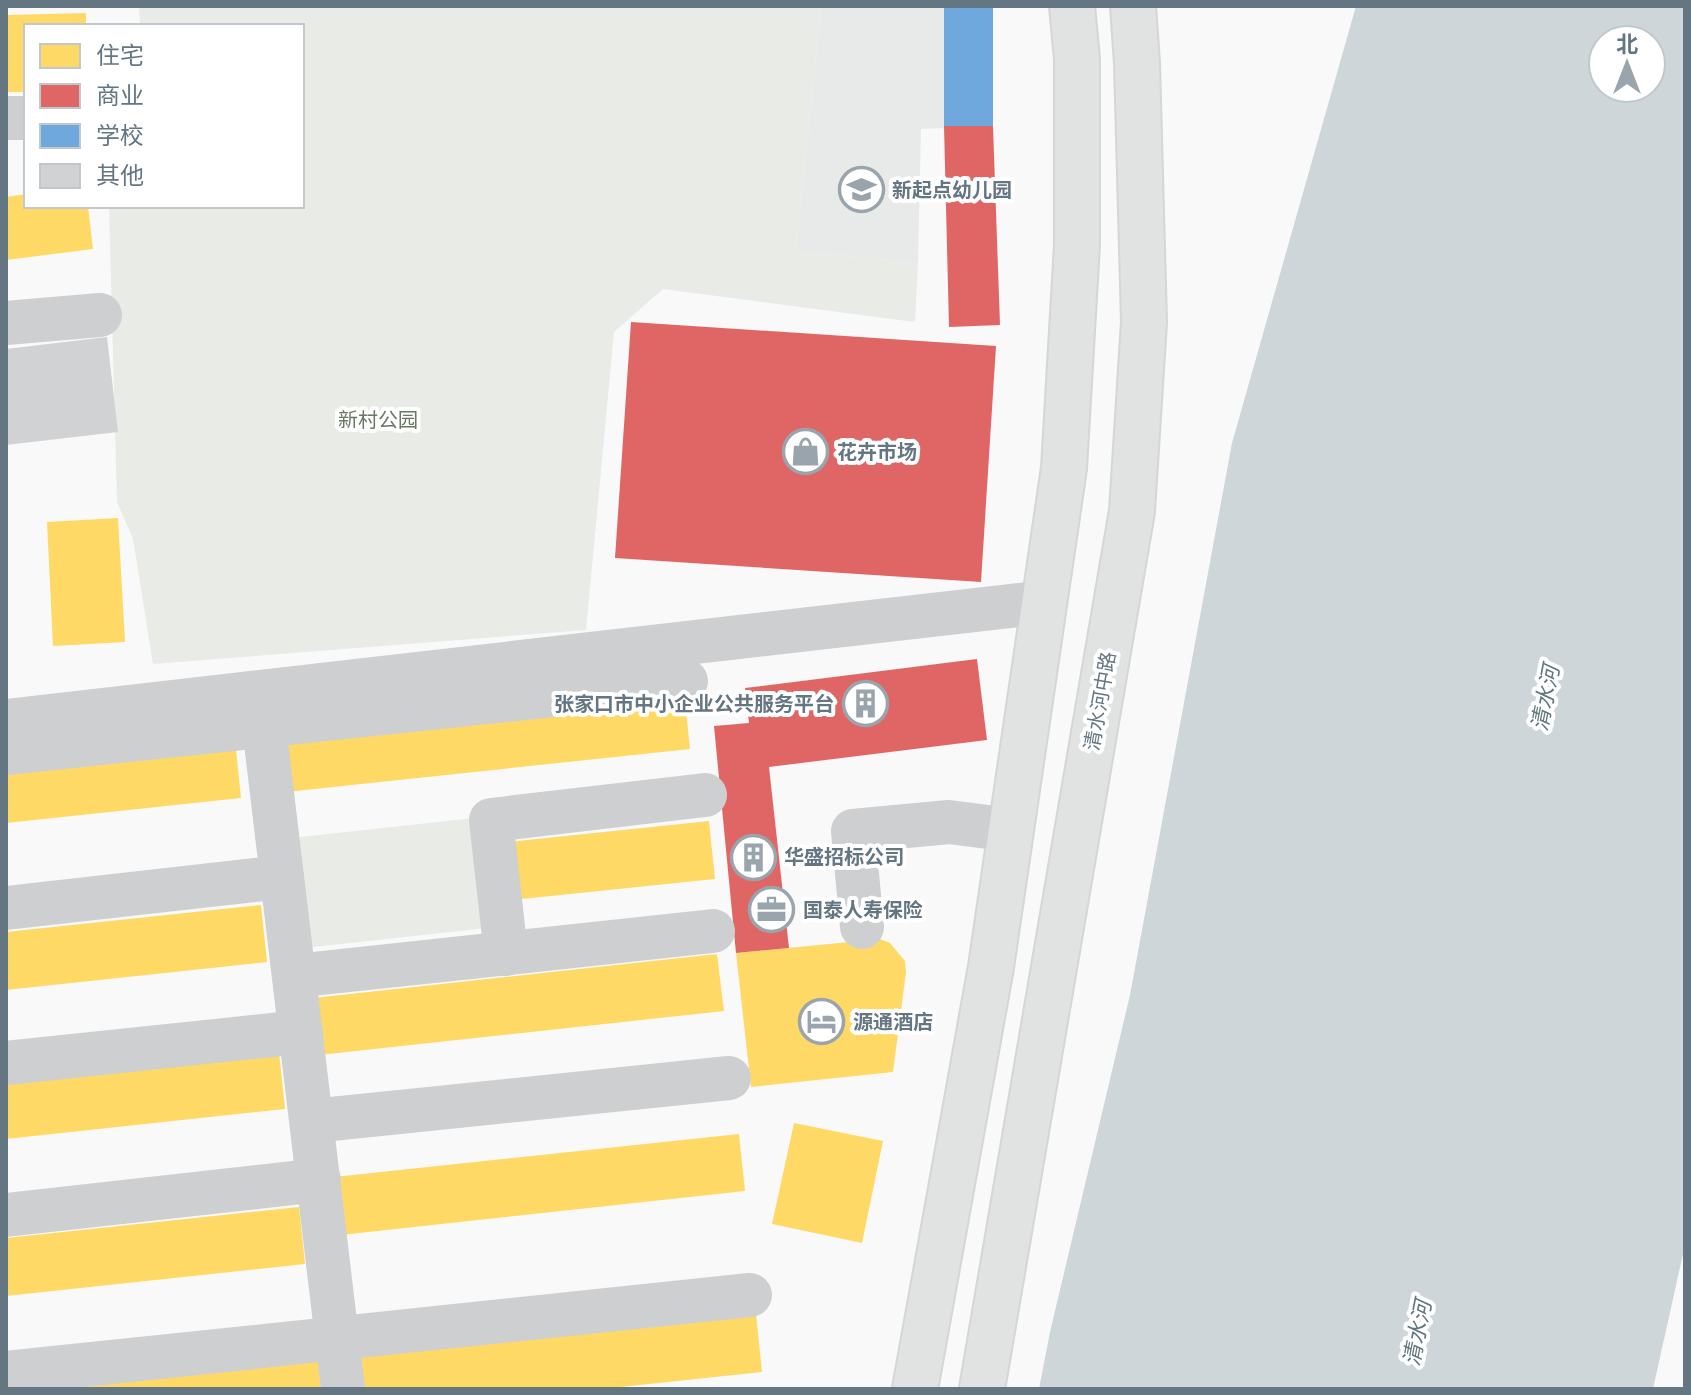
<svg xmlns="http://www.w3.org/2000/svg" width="1691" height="1395" font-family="Ubuntu,'Noto Sans SC',sans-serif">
<rect width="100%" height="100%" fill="#f9f9f9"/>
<path fill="#e8e9e9" d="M 821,6 L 993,6 L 993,126 L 921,129 L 918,263 L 796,251 Z"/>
<g fill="#e8ebe6">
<path d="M 139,6 L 821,6 L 796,251 L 918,263 L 915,322 L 663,289 L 614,332 L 586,630 L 153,664 L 133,539 L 117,502 L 109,206 L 302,206 L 302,26 L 140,26 Z"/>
<path d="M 474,818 L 487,928 L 304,948 L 292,838 Z"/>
</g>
<path fill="#ced6d9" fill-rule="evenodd" d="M 1356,6 L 1685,6 L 1685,1245 L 1653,1389 L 1039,1389 L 1050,1332 L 1130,995 L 1232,443 ZM 1603,40 L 1651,40 L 1651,88 L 1603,88 Z"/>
<g fill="#ffd966">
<path d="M 86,13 L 86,26 L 26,26 L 26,92 L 6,92 L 6,15 Z"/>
<path d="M 26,194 L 26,206 L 88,206 L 93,249 L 6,260 L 6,197 Z"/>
<path d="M 118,518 L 125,642 L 53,646 L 47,522 Z"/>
<path d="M 684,691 L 690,749 L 286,792 L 279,735 Z"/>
<path d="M 235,740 L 241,798 L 6,823 L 6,765 Z"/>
<path d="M 709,821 L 715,879 L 512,900 L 507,842 Z"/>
<path d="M 261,905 L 267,962 L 6,990 L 6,932 Z"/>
<path d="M 880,939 L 890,943 L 905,961 L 906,972 L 893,1072 L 751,1087 L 736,953 Z"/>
<path d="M 717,954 L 724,1011 L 319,1055 L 313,998 Z"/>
<path d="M 279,1052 L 285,1109 L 6,1139 L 6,1081 Z"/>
<path d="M 794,1123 L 883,1141 L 862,1243 L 772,1224 Z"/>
<path d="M 739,1134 L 745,1191 L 341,1235 L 334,1177 Z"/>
<path d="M 299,1207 L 305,1264 L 6,1296 L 6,1238 Z"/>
<path d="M 756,1314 L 762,1372 L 602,1389 L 355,1389 L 352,1357 Z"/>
<path d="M 318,1360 L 321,1389 L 64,1389 L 64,1387 Z"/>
</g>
<g fill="#e06666">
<path d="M 944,126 L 993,126 L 1000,325 L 949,327 Z"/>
<path d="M 631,322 L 996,346 L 981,582 L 615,558 Z"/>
<path d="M 977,659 L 987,740 L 769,767 L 789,948 L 736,953 L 714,726 L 749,723 L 745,688 Z"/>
</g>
<rect fill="#6fa8dc" x="944" y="6" width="49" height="120"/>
<path fill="#d0d2d3" d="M 107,337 L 118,432 L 6,445 L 6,349 Z"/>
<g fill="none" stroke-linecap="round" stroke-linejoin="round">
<defs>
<g id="major">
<path d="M 915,1389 L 991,967 L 1064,468 L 1077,245 L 1077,59 L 1072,6"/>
<path d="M 982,1389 L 1132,511 L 1144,322 L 1137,63 L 1133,6"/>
</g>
</defs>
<use href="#major" stroke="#d5d6d7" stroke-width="48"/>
<g stroke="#cecfd0" stroke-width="44">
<path d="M 6,118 L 26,118"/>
<path d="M 6,323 L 100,315"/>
<path d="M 6,721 L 1045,602"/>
<path d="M 264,726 L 343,1389"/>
<path d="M 6,753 L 686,681"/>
<path d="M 6,908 L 282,877"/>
<path d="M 862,927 L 853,831 L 949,822 L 1011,830"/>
<path d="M 506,954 L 491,820 L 705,795"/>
<path d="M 294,976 L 713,931"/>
<path d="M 6,1063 L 301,1032"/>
<path d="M 312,1121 L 729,1078"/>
<path d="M 6,1215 L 319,1180"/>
<path d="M 6,1373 L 750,1295"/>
</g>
<use href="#major" stroke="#e1e2e2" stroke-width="44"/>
</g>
<defs>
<symbol id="school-ring" viewBox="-11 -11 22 22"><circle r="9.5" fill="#fff" stroke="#99a4ac" stroke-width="1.5"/><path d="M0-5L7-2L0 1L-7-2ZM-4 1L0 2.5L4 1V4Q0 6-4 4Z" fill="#99a4ac"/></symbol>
<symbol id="shop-ring" viewBox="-11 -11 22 22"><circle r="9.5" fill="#fff" stroke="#99a4ac" stroke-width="1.5"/><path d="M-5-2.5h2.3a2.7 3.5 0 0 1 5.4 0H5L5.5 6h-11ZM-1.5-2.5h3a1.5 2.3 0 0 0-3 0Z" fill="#99a4ac"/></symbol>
<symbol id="building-ring" viewBox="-11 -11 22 22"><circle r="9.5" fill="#fff" stroke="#99a4ac" stroke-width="1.5"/><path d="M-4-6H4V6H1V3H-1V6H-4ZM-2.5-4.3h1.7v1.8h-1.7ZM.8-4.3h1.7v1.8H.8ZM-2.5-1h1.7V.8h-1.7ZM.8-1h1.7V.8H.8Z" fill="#99a4ac"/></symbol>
<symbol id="office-ring" viewBox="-11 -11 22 22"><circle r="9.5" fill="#fff" stroke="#99a4ac" stroke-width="1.5"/><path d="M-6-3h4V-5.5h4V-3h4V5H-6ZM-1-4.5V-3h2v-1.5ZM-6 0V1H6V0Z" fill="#99a4ac"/></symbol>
<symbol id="hotel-ring" viewBox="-11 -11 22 22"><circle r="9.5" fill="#fff" stroke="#99a4ac" stroke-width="1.5"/><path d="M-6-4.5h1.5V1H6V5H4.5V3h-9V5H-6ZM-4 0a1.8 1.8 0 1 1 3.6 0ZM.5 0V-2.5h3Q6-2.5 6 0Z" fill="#99a4ac"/></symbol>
</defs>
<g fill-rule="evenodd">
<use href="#school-ring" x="836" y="164" width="51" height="51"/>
<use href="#shop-ring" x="780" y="426" width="51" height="51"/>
<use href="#building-ring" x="840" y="678" width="51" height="51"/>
<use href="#building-ring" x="728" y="832" width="51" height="51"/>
<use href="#office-ring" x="746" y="884" width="51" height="51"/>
<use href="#hotel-ring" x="796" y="996" width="51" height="51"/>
</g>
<g text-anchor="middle" stroke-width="8" stroke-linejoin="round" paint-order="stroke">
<g font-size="20" font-weight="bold" fill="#657683" stroke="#fff" text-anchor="start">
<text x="892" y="197">新起点幼儿园</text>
<text x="837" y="459">花卉市场</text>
<text x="834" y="711" text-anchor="end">张家口市中小企业公共服务平台</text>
<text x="784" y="864">华盛招标公司</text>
<text x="803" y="917">国泰人寿保险</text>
<text x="853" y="1029">源通酒店</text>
</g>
<g font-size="20" fill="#687a64" stroke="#fff">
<text x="378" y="427">新村公园</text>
</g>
<g font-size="20" fill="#657683" stroke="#fff">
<text transform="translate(1100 701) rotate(-80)" y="7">清水河中路</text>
</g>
<g font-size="22" font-style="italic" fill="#60757c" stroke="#fff">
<text transform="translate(1545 698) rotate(-79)" y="8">清水河</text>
<text transform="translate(1417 1333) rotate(-79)" y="8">清水河</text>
</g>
</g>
<rect width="1691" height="1395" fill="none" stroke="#657683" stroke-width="16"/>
<rect x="24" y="24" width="280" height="184" fill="#ffffff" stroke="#c1c8cd" stroke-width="2"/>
<rect x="40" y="44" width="40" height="24" fill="#ffd966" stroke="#c1c8cd" stroke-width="2"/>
<text x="96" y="64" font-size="24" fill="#657683">住宅</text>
<rect x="40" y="84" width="40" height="24" fill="#e06666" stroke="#c1c8cd" stroke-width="2"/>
<text x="96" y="104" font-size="24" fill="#657683">商业</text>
<rect x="40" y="124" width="40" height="24" fill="#6fa8dc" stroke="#c1c8cd" stroke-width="2"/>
<text x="96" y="144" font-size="24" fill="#657683">学校</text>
<rect x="40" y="164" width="40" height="24" fill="#d0d2d3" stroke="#c1c8cd" stroke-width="2"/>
<text x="96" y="184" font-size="24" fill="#657683">其他</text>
<g transform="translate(1627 64)"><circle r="38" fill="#ffffff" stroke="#c1c8cd" stroke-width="2"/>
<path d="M0-6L14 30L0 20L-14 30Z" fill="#99a4ac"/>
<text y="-12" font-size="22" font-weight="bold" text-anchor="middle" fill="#657683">北</text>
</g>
</svg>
